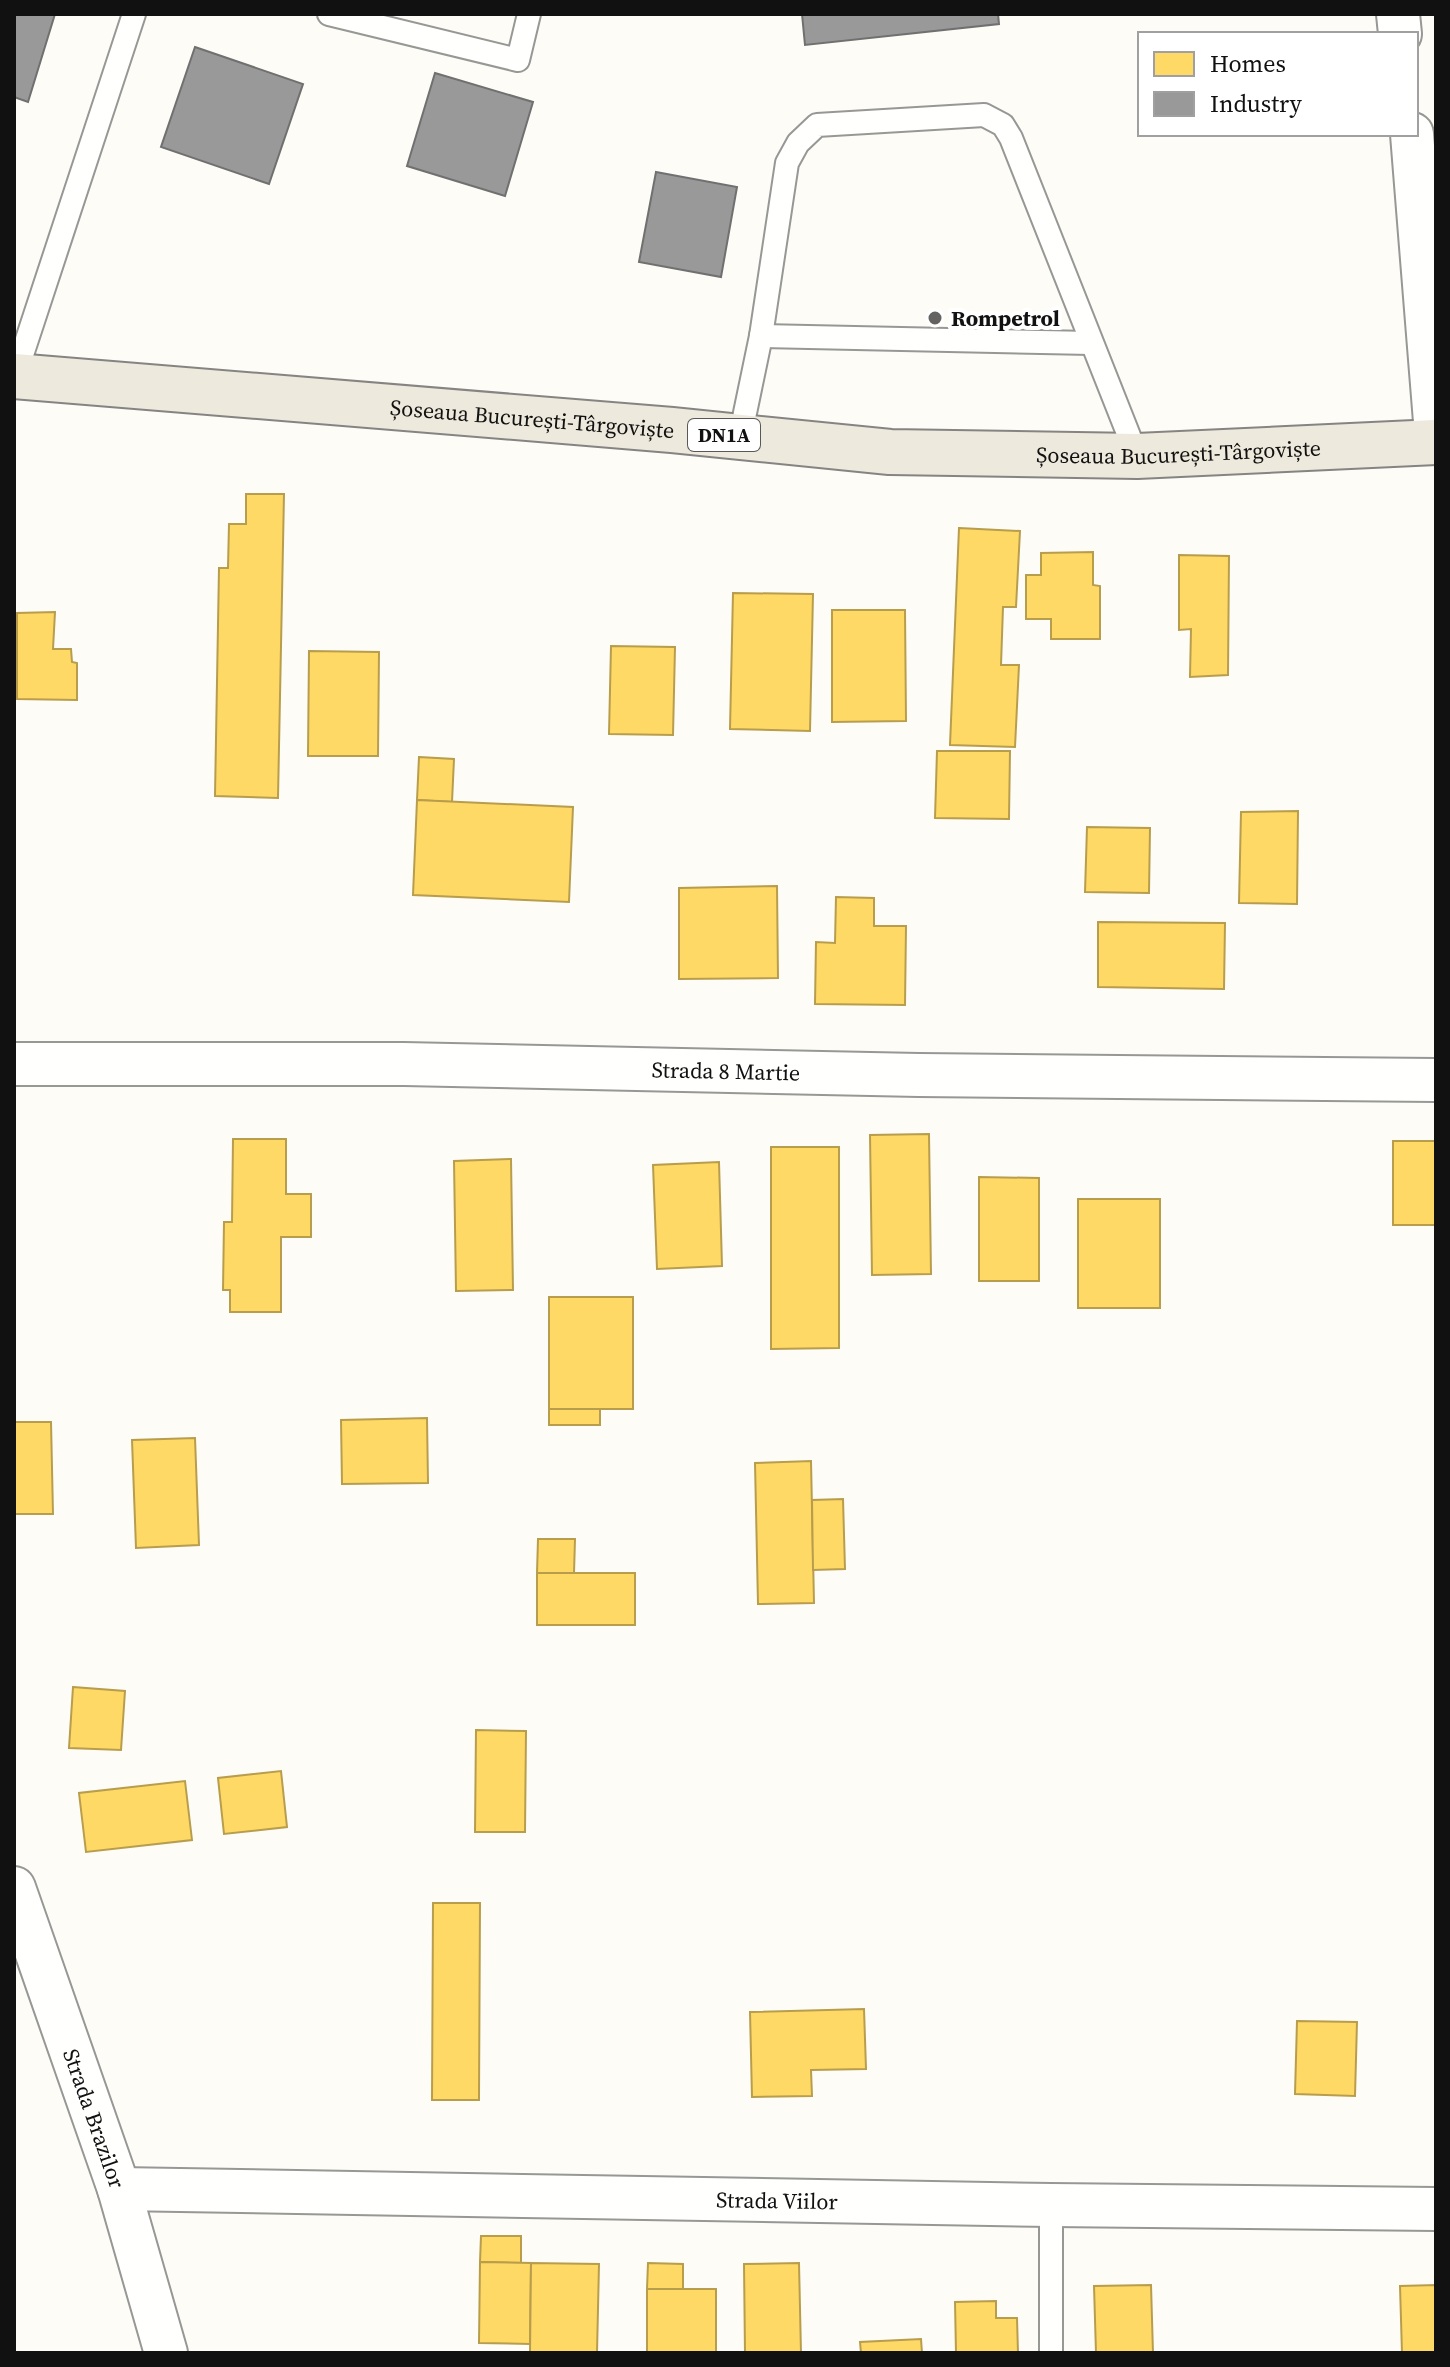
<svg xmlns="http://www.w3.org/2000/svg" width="1450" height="2367" font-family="'Source Serif 4',serif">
<rect width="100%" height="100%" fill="#fdfcf7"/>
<g fill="#ffd966" stroke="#b89d4c" stroke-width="2">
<path d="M 246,494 L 284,494 L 278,798 L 215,796 L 219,568 L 228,568 L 229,524 L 246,524 Z"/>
<path d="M 959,528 L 1020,531 L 1016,607 L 1003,607 L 1001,665 L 1019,665 L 1015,747 L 950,745 Z"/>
<path d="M 1093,552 L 1093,585 L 1100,586 L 1100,639 L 1051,639 L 1051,619 L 1026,619 L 1026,575 L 1041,575 L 1041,553 Z"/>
<path d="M 1179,555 L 1229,556 L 1228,675 L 1190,677 L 1191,629 L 1179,630 Z"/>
<path d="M 733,593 L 813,594 L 810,731 L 730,729 Z"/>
<path d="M 832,610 L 905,610 L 906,721 L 832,722 Z"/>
<path d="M 55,612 L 53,649 L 71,649 L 72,662 L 77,663 L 77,700 L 17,699 L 17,613 Z"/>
<path d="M 611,646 L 675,647 L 673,735 L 609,734 Z"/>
<path d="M 309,651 L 379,652 L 378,756 L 308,756 Z"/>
<path d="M 937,751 L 1010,751 L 1009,819 L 935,818 Z"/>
<path d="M 419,757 L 454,759 L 452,802 L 417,800 Z"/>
<path d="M 417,800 L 573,807 L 569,902 L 413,895 Z"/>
<path d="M 1298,811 L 1297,904 L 1239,903 L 1241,812 Z"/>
<path d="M 1087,827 L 1150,828 L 1149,893 L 1085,892 Z"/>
<path d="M 777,886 L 778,978 L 679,979 L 679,888 Z"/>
<path d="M 836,897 L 874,898 L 874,926 L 906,926 L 905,1005 L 815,1004 L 816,942 L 835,943 Z"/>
<path d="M 1098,922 L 1225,923 L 1224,989 L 1098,987 Z"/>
<path d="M 929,1134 L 931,1274 L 872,1275 L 870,1135 Z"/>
<path d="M 233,1139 L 286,1139 L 286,1194 L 311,1194 L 311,1237 L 281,1237 L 281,1312 L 230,1312 L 230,1290 L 223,1290 L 224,1222 L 232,1222 Z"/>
<rect x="1393" y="1141" width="43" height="84"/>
<path d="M 771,1147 L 839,1147 L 839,1348 L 771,1349 Z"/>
<path d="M 511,1159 L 513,1290 L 456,1291 L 454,1161 Z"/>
<path d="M 719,1162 L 722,1266 L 657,1269 L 653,1165 Z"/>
<path d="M 979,1177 L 1039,1178 L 1039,1281 L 979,1281 Z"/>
<rect x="1078" y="1199" width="82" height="109"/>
<rect x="549" y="1297" width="84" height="112"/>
<rect x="549" y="1409" width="51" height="16"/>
<path d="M 427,1418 L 428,1483 L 342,1484 L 341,1420 Z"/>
<path d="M 14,1422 L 51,1422 L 53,1514 L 14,1514 Z"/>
<path d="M 195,1438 L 199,1545 L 136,1548 L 132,1440 Z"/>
<path d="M 811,1461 L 814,1603 L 758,1604 L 755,1463 Z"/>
<path d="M 843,1499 L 845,1569 L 813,1570 L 812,1500 Z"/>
<path d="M 538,1539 L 575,1539 L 574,1573 L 537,1573 Z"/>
<rect x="537" y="1573" width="98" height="52"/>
<path d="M 73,1687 L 125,1691 L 121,1750 L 69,1748 Z"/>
<path d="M 476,1730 L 526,1731 L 525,1832 L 475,1832 Z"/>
<path d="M 281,1771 L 287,1827 L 224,1834 L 218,1778 Z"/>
<path d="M 185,1781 L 192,1840 L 86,1852 L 79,1793 Z"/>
<path d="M 433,1903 L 480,1903 L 479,2100 L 432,2100 Z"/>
<path d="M 864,2009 L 866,2069 L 811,2070 L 812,2096 L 752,2097 L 750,2012 Z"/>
<path d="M 1297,2021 L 1357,2022 L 1355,2096 L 1295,2094 Z"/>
<path d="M 481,2236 L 521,2236 L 521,2263 L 480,2262 Z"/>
<path d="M 480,2262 L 531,2263 L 530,2344 L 479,2343 Z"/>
<path d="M 531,2263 L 599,2264 L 597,2353 L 530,2353 Z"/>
<path d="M 648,2263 L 683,2264 L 683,2289 L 647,2289 Z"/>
<path d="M 799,2263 L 801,2353 L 745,2353 L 744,2264 Z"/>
<path d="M 1151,2285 L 1153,2353 L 1096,2353 L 1094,2286 Z"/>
<path d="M 1436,2285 L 1436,2353 L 1402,2353 L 1400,2286 Z"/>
<rect x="647" y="2289" width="69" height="64"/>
<path d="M 996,2301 L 996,2318 L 1017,2318 L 1018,2353 L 956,2353 L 955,2302 Z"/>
<path d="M 921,2339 L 922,2353 L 861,2353 L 860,2342 Z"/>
</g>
<g fill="#999" stroke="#707070" stroke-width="2">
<path d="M 14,14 L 55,14 L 28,102 L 14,97 Z"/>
<path d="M 802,14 L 998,14 L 999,24 L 805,45 Z"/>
<path d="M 195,47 L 303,84 L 269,184 L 161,147 Z"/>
<path d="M 435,73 L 533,102 L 505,196 L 407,166 Z"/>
<path d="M 656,172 L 737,187 L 721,277 L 639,262 Z"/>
</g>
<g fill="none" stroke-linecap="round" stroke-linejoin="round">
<defs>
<g id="service">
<path d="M 329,14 L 518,60 L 529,14"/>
<path d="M 761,336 L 1091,343"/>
<path d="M 15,376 L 134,14"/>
<path d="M 740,437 L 761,336 L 787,163 L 798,143 L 817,125 L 984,115 L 1003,125 L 1011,138 L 1137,456"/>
<path d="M 1051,2353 L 1051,2205"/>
</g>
<g id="minor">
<path d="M 1398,14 L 1400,34"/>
<path d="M 1412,134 L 1436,434"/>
<path id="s1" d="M 14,1064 L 404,1064 L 919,1075 L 1436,1080"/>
<path id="s2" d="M 14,1888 L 119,2189 L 166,2353"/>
<path id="s3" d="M 119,2189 L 1051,2205 L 1436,2209"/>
</g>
<g id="primary">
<path id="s4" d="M 14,376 L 672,430 L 890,452 L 1137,456 L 1436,442"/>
</g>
</defs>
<use href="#service" stroke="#979795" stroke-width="26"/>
<use href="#minor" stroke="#979795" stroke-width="46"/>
<use href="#primary" stroke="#858482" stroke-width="48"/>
<use href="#service" stroke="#fffffe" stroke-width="22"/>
<use href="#minor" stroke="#fffffe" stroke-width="42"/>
<use href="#primary" stroke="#ede9dc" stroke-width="44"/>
</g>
<circle fill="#646362" stroke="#fff" stroke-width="3" cx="935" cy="318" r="8"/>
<g text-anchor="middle" stroke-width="8" stroke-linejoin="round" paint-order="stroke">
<rect fill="#fff" stroke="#585858" stroke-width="2" x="688" y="419" width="72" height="32" rx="6"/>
<g font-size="20" font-weight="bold" fill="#111">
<text x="724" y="442">DN1A</text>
</g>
<g font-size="22" font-weight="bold" fill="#111" stroke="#fff" text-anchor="start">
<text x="951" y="326">Rompetrol</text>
</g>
<g font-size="22" fill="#111" stroke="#fff">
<text dy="8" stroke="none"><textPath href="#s4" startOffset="520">Șoseaua București-Târgoviște</textPath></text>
<text dy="8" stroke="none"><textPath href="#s4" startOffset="1168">Șoseaua București-Târgoviște</textPath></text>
<text dy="8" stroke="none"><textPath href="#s1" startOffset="712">Strada 8 Martie</textPath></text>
<text dy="8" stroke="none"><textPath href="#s2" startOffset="244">Strada Brazilor</textPath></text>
<text dy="8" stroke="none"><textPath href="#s3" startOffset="658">Strada Viilor</textPath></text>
</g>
</g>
<rect width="1450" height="2367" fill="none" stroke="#111111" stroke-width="32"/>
<rect x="1138" y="32" width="280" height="104" fill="#ffffff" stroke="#a0a0a0" stroke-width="2"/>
<rect x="1154" y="52" width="40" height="24" fill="#ffd966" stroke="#a0a0a0" stroke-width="2"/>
<text x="1210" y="72" font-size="24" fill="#111111">Homes</text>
<rect x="1154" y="92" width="40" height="24" fill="#999999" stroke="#a0a0a0" stroke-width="2"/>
<text x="1210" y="112" font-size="24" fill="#111111">Industry</text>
</svg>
